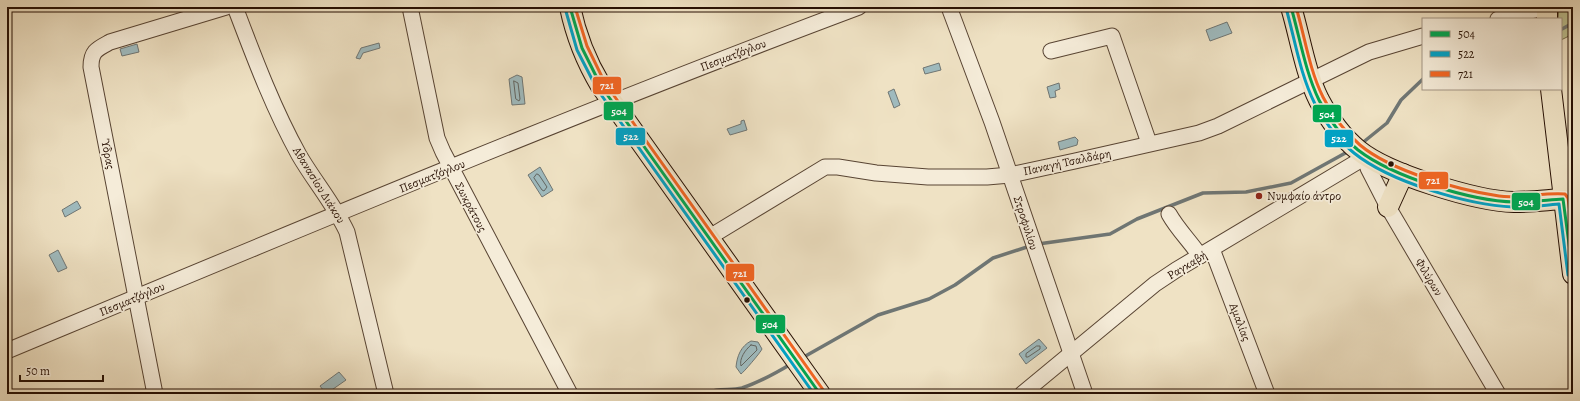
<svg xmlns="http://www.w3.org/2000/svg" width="1580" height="401" font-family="Alegreya,serif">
<rect width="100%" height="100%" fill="#efe2c4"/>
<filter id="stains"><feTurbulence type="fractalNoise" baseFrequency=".005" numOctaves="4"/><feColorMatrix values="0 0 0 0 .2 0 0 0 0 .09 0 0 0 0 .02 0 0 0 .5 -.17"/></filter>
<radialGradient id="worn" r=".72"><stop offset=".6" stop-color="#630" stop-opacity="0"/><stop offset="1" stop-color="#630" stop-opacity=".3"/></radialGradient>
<path fill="#bdc291" stroke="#72684a" d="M 1559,7 L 1573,7 L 1573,34 L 1561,40 L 1561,19 L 1558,19 Z"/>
<g fill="#9fbbbf" stroke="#6f7674">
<path d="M 1227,22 L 1232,33 L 1210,41 L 1206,30 Z"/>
<path d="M 379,43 L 380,48 L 363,53 L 360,59 L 356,58 L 361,48 Z"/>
<path d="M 137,44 L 139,52 L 122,56 L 120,49 Z"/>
<path d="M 939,63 L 941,70 L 925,74 L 923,68 Z"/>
<path d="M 517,75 L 522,77 L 525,104 L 512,105 L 509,79 Z"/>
<path d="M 1059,83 L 1060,89 L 1055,91 L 1056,97 L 1050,98 L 1047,87 Z"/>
<path d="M 894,89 L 900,105 L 894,108 L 888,92 Z"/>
<path d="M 744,120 L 747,130 L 730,135 L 727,129 L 741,124 L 741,121 Z"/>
<path d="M 1075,137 L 1078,140 L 1077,145 L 1060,150 L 1058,142 Z"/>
<path d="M 540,167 L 553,190 L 542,197 L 528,175 Z"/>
<path d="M 77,201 L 81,208 L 65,217 L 62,210 Z"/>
<path d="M 58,250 L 67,268 L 58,272 L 49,255 Z"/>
<path d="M 1039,339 L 1047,348 L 1026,364 L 1019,354 Z"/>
<path d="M 751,341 L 758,342 L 762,349 C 761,352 743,373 741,374 L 736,367 C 737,356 741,346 751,341 Z"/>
<path d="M 339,372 L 346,380 L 326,394 L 320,386 Z"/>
</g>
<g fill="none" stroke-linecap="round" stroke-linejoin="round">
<g stroke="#626561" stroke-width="1">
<path d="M 514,81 L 518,83 L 520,99 L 519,101 L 516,99 Z"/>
<path d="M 537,174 L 539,175 L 547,187 L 544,191 L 542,190 L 534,178 Z"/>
<path d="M 751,345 L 756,346 L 757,350 L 741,366 C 739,359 745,350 751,345 Z"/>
<path d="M 1037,346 L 1040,346 L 1040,349 L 1028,357 L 1026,357 L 1026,354 Z"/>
</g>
<g stroke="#6f7674" stroke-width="3.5">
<path d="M 1562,29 L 1573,23"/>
<path d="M 1361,144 L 1387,123 L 1401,100 L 1423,79"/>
<path d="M 1038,244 L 1110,234 L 1137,219 L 1203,193 L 1246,192 L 1291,183 L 1349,151"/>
<path d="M 802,358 L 878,315 L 929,299 L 955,285 L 993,258 L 1030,246"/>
<path d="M 705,394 C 717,387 729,391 742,388 C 760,382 776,373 791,364"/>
</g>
<defs>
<g id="minor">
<path d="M 235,7 C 254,57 273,108 299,155 C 314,181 334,204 347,232 L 386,394"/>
<path d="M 410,7 L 437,138 L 443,152 L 570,394"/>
<path d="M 949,7 L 992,122 L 1085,394"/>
<path d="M 1498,19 L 1547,7"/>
<path d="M 1051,51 L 1112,36 L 1149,143"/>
<path d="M 1169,214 C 1178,230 1190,241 1200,256"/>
<path d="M 708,238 L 825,167 L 838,167 L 876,173 L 928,177 L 987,177 L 1010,175 L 1075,161 L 1199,133 L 1218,126 L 1369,52 L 1423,36"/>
<path d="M 1212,249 L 1267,394"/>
<path d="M 7,351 C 290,233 573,114 859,7"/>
<path d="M 155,394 L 91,67 C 91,51 97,49 110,42 L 226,7"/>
<path d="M 1022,394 L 1155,284 L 1176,270 L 1367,156 L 1368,168 L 1388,207 L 1498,394"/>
</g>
<g id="major">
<path d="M 570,7 C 576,36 586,61 601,86 L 820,394"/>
<path d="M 1291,7 C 1300,37 1305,72 1319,100 C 1328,117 1342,137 1358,150 C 1387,174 1476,201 1514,202 C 1530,202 1547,200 1563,199"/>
<path d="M 1547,19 L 1547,7"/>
<path d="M 1551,89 L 1573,274"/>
<path d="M 1388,207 L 1403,174"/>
</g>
</defs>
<use href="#minor" stroke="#584433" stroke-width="17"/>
<use href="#major" stroke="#260f03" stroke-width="22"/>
<use href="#minor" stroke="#f5ecd9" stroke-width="15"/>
<use href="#major" stroke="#efe2c4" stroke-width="20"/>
<defs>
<g id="bus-1">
<path d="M 570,7 L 582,48 L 601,86 L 820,394"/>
<path d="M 1291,7 C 1300,38 1305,71 1319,100 C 1328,118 1342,137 1358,150 C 1393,177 1471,201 1515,202 C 1531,202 1547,200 1563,199 L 1573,274"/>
</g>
<g id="bus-2">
<path d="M 565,8 L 577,50 L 597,89 L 814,394"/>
<path d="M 1286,8 C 1295,40 1300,74 1315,104 C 1325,122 1338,140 1354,153 C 1390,182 1468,205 1513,207 C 1528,208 1544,205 1559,204 L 1568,275"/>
</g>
<g id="bus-3">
<path d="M 575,7 L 587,46 L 605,83 L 824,391"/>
<path d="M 1296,7 C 1305,37 1309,69 1323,97 C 1332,115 1345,132 1360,145 C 1391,171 1458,190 1499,196 C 1521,199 1544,192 1565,194 L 1568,198 L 1573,236"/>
</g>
</defs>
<use href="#bus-1" stroke="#f5ecd9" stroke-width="6"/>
<use href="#bus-2" stroke="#f5ecd9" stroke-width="6"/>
<use href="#bus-3" stroke="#f5ecd9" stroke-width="6"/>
<use href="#bus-1" stroke="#00a651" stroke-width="3"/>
<use href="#bus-2" stroke="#02a1c4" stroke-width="3"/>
<use href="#bus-3" stroke="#f26522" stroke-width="3"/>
</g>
<g fill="#260f03" stroke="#f5ecd9" stroke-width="1.5">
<circle cx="1391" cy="164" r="3.5"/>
<circle cx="747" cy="300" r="3.5"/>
</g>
<circle fill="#8f2418" stroke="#f5ecd9" stroke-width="1.5" cx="1259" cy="196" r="4"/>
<g text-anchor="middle" stroke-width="3.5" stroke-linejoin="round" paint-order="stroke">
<g font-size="12" fill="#260f03" stroke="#f5ecd9">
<text transform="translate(733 55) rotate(-21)" y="4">Πεσματζόγλου</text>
<text transform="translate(108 154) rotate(79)" y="4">Ύδρας</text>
<text transform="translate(1067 162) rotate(-12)" y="4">Παναγή Τσαλδάρη</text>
<text transform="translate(432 176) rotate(-22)" y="4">Πεσματζόγλου</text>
<text transform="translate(319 185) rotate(58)" y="4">Αθανασίου Διάκου</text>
<text transform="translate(471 207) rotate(62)" y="4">Σωκράτους</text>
<text transform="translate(1026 223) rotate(72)" y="4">Στροφυλίου</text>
<text transform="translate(1187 265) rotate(-31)" y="4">Ραγκαβή</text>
<text transform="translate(1429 277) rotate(59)" y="4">Φιλύρων</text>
<text transform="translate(132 299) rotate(-23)" y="4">Πεσματζόγλου</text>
<text transform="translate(1240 322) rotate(69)" y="4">Αμαλίας</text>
</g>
<g font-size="12" fill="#260f03" stroke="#f5ecd9" text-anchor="start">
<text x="1267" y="200">Νυμφαίο άντρο</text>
</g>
</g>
<g stroke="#f5ecd9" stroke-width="1.5">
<rect x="592" y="76" width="30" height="19" rx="4" fill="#f26522"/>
<rect x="603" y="101" width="31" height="20" rx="4" fill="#00a651"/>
<rect x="1312" y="104" width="30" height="19" rx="4" fill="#00a651"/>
<rect x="615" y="127" width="31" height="19" rx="4" fill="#02a1c4"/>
<rect x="1324" y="129" width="30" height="19" rx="4" fill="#02a1c4"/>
<rect x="1418" y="171" width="31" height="19" rx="4" fill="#f26522"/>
<rect x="1511" y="192" width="30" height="19" rx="4" fill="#00a651"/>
<rect x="725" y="263" width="30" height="19" rx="4" fill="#f26522"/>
<rect x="755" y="314" width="31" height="20" rx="4" fill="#00a651"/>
</g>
<g font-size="11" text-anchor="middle" font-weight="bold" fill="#fff">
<text x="607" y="89">721</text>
<text x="619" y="115">504</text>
<text x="1327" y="118">504</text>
<text x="631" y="140">522</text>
<text x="1339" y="142">522</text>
<text x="1433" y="184">721</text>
<text x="1526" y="206">504</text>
<text x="740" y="277">721</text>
<text x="770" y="328">504</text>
</g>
<rect width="1580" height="401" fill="none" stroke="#efe2c4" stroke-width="24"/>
<rect x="8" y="8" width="1564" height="385" fill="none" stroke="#260f03" stroke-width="2"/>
<rect x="12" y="12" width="1556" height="377" fill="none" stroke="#260f03"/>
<rect x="1422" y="18" width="140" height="72" fill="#f5ecd9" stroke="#a29483"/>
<rect x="1430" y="31" width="20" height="6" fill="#00a651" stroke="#a29483"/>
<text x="1458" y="38" font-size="12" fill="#260f03">504</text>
<rect x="1430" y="51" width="20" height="6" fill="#02a1c4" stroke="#a29483"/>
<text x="1458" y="58" font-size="12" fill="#260f03">522</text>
<rect x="1430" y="71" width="20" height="6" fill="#f26522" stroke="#a29483"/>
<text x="1458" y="78" font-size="12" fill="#260f03">721</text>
<path d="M20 375v6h83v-6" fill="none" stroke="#260f03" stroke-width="2"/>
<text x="26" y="375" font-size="12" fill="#260f03" stroke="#f5ecd9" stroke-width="3" paint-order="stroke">50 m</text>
<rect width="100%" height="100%" filter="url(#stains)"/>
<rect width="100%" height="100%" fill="url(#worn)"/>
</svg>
